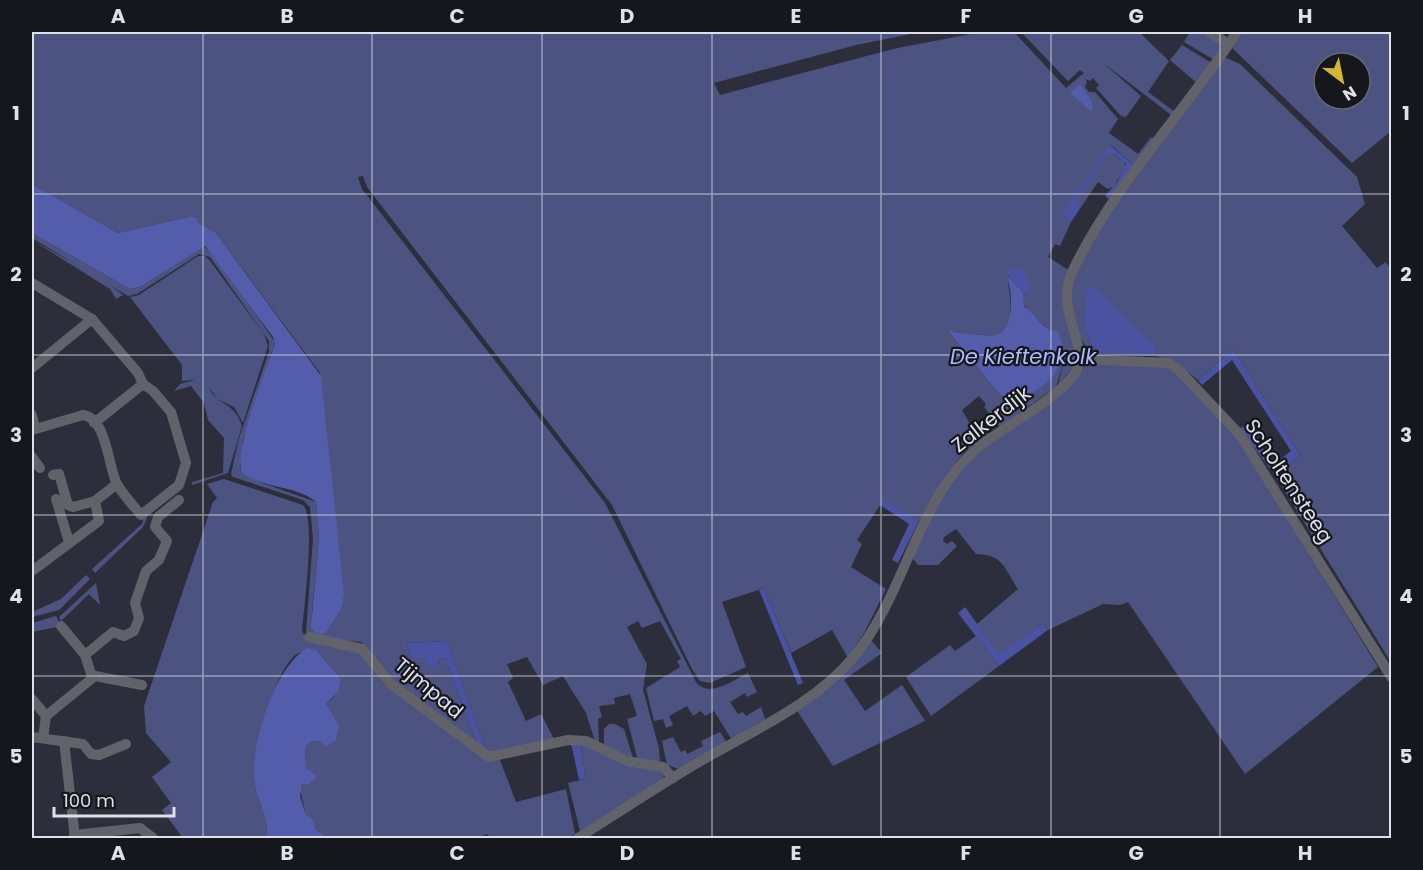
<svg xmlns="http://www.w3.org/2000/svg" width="1423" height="870" font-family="Poppins,sans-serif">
<rect width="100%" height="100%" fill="#2c2f3b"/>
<g fill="#4c5381" fill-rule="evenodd">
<path d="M 32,32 L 921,32 L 856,45 L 714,83 L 720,95 L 893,49 L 981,32 L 1014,32 L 1066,88 L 1084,73 L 1080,70 L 1068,81 L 1021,32 L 1139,32 L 1169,61 L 1148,92 L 1175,112 L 1171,118 L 1170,114 L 1102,62 L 1141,96 L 1126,117 L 1121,116 L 1096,88 L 1099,85 L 1093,78 L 1090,81 L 1085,79 L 1087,82 L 1085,87 L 1089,92 L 1095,92 L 1118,119 L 1109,133 L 1138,154 L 1151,137 L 1154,139 L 1136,167 L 1111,145 L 1063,214 L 1071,222 L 1060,246 L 1055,244 L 1048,257 L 1070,271 L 1075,365 L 1058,385 L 1065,358 L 1056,387 L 1000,427 L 984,407 L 986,404 L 979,396 L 962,410 L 974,431 L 982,425 L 990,435 L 964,452 L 948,473 L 919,521 L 883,501 L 857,540 L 862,544 L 851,567 L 886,589 L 864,633 L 848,658 L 832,630 L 791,653 L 764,588 L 722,602 L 746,667 L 710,683 L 700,681 L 692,669 L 612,505 L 367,187 L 363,176 L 358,177 L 362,189 L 605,503 L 696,682 C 709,699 733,680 748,673 L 757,692 L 747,697 L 745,693 L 730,702 L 738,714 L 743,712 L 746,716 L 761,707 L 765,719 L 732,740 L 714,711 L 705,716 L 701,711 L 693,716 L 687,706 L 669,716 L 673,725 L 666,728 L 663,719 L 654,721 L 646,688 L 680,667 L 677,661 L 681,659 L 660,621 L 642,628 L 638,621 L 627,627 L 647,664 L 643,690 L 659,748 L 660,761 L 640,761 L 637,757 L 627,719 L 637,716 L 630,694 L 614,698 L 615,704 L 599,706 L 602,717 L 598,719 L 599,743 L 595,741 L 586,713 L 563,676 L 543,685 L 527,657 L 507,664 L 513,678 L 508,682 L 526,721 L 541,714 L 554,739 L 487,753 L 447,641 L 407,643 L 409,653 L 413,658 L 426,658 L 429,663 L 438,663 L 439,659 L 445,658 L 478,746 L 393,681 L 361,642 L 323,638 L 306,632 L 313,539 L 310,507 L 303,500 L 233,477 L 231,474 L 239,438 L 269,352 L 269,341 L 210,257 L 199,254 L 137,294 L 128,296 L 32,238 L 32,233 L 130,289 L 140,287 L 204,246 L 225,270 L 275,342 L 243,440 L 240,468 L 260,482 L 316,502 L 319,536 L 312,612 L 326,633 L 341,610 L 343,590 L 320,373 L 216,233 L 199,223 L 197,218 L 192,216 L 118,233 L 32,184 ZM 1007,274 L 1029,290 L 1023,295 L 1023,304 C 1035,314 1041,326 1055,332 L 1053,375 C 1039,388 1020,406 1000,395 L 945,327 L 954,332 L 991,336 L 1002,332 C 1016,315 1009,292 1007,274 Z"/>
<path d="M 1190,32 L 1206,32 L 1222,44 L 1222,49 L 1213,59 L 1211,58 L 1184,42 Z"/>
<path d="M 1240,32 L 1391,32 L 1391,133 L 1390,132 L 1352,163 L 1230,46 ZM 1324,63 L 1360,63 L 1360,99 L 1324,99 Z"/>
<path d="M 1182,45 L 1210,62 L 1198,84 L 1170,60 Z"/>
<path d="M 1224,57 L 1240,64 L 1357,177 L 1365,204 L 1342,226 L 1377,268 L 1386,262 L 1391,270 L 1391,662 L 1276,477 L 1300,455 L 1233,349 L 1198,380 L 1173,360 L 1155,356 L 1156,348 L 1085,330 L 1096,354 L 1090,353 C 1079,337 1067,314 1068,294 C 1069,278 1081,262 1089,248 C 1128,181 1177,119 1224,57 Z"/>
<path d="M 1112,153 L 1124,161 L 1126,167 L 1114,186 L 1108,189 L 1098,182 L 1081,207 L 1075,200 L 1107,154 Z"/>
<path d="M 32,240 L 104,280 L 123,295 L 116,299 L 110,289 Z"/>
<path d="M 198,256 L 205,256 L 210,261 L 264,334 L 268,346 L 243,423 L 234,407 L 218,399 L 208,387 C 219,407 234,401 242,426 L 228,473 L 192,485 L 192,482 L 223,473 L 224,438 L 208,420 L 204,403 L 191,386 L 174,391 L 180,384 L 195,380 L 182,381 L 182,365 L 130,297 L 139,295 Z"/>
<path d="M 1089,363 L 1166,365 L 1177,371 L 1235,434 L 1378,667 L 1245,774 L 1128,602 L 1120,605 L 1103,604 L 1048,630 L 1042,624 L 999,655 L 977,624 L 1018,589 C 1004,568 1003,554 976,554 L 956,529 L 944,537 L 943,541 L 947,544 L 952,541 L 957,546 L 938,565 L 918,565 L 911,556 L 935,510 L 961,468 Z"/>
<path d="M 224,479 L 303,505 C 316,518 304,608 302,631 L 305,637 L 358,650 L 384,684 L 490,760 L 500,760 L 516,802 L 566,789 L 575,834 L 568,838 L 490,838 L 487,834 L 478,838 L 323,838 L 324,834 L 316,830 L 313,820 L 306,816 L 300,789 L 310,772 L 306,767 L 305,748 L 311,741 L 321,742 L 328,708 L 326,704 L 334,697 L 341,679 L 316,650 C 310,651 302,651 297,654 C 276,666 252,756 254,780 C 256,801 270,817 266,838 L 183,838 L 162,810 L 171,803 L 152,777 L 171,762 L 146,733 L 144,706 L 213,502 L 217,498 L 207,484 Z"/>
<path d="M 144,516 L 147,518 L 143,527 L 95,573 L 92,569 L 142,524 Z"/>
<path d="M 86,575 L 90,579 L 59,610 L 32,617 L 32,612 L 61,599 Z"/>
<path d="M 96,583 L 100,605 L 89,594 L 61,621 L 59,617 Z"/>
<path d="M 56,616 L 60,624 L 57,627 L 32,632 L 32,623 Z"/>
<path d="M 976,636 L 999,666 L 931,716 L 906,677 L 950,645 L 955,651 Z"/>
<path d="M 870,639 L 882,653 L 844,680 L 865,711 L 902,685 L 925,721 L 833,766 L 796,709 Z"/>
<path d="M 609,724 L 615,724 L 624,729 L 633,758 L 604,746 L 604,729 Z"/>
<path d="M 720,732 L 727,743 L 679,769 L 667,765 L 662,741 L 673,737 L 681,752 L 685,750 L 687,754 L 703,746 L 701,741 Z"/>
<path d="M 580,743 L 659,768 L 664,774 L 663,780 L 580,831 L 568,783 L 586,779 Z"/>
</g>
<g fill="#4a52a1">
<path d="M 1110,145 L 1136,167 L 1112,201 L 1105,196 L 1118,181 L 1126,164 L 1116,155 L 1108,154 L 1076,200 L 1081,207 L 1071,222 L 1062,214 Z"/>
<path d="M 1013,266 C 1023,270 1032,278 1029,290 L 1023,295 L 1006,273 Z"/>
<path d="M 1093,285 L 1156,348 L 1155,356 L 1096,354 L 1085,330 L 1086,293 Z"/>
<path d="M 1233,349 L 1300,455 L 1276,477 L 1240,428 L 1246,426 L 1274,464 L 1291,451 L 1232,360 L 1202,385 L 1198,380 Z"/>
<path d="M 883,500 L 919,521 L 898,563 L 892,560 L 909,524 L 880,505 Z"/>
<path d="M 764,588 L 803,683 L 798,685 L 759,590 Z"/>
<path d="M 965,607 L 999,654 L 1042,624 L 1048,630 L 999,666 L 958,613 Z"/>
<path d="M 447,641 L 487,753 L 478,746 L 445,658 L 439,659 L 436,667 L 430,669 L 426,658 L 413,658 L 409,653 L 407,643 Z"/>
<path d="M 571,743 L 580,743 L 586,779 L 579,780 Z"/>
</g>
<g fill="#535dac">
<path d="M 1080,84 L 1092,102 L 1092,112 L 1070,93 Z"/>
<path d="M 32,184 L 118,233 L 192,216 L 197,218 L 199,223 L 216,233 L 321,376 L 344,594 L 341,610 L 326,633 L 317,634 L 311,627 L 319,536 L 316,502 C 296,485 266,489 244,474 C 228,463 269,363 275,343 L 273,337 L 205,246 L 140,287 L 130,289 L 32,233 Z"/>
<path d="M 1006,274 L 1023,293 L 1024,306 C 1037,314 1042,331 1058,331 C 1061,340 1065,350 1062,359 C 1057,380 1022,408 1000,395 L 945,327 L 954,332 L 991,336 L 1002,332 C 1015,316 1012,291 1006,274 Z"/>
<path d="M 308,648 L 316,650 L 341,679 L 338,692 L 326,704 L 339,726 L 336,740 L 326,747 L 321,742 L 311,741 L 305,748 L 306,768 L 317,776 L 309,784 L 302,784 L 300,796 L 306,815 L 313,820 L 316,830 L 324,834 L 323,838 L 266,838 C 270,817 256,801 254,780 C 251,744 275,665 308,648 Z"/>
</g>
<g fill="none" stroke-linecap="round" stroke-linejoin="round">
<g stroke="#62636a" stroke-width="10">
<path d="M 1210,32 L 1228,44"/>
<path d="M 32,283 L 92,319 L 138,373 L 143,384 L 153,391 L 171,412 L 186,463 L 179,485 L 141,515 C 133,505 123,495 117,484 C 108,467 107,418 83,415 L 32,430"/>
<path d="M 1080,359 L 1169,363 L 1180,371 L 1240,435 L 1392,678"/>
<path d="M 32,368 L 92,319"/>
<path d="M 32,415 L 35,428"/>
<path d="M 94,423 L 143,384"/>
<path d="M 32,457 L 40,468"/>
<path d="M 53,475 L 59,474 L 68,505 L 73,507 L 95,501 L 117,484"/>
<path d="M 56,499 L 69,542"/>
<path d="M 32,571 L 99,521 L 95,501"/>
<path d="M 61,626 L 85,655 L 92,677"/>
<path d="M 309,637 L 362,649 L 390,683 L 489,757 L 568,740 L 586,741 L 627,761 L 663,767 L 673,778"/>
<path d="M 85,655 L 113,632 L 124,636 L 134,631 L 139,618 L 135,603 L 146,571 L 159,560 L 167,541 L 155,527 L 158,517 L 179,500"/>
<path d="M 32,699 L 46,716 L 95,676 L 142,685"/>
<path d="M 32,737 L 83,744 L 91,754 L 99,755 L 126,744"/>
<path d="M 43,738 L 46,716"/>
<path d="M 64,741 L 75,838"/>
<path d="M 74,835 L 140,828 L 153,838"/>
<path d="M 578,838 C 618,813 658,786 699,762 C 752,731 817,703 856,654 C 902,596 914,517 963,462 C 994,428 1050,408 1075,373 C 1092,348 1054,312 1072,272 C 1113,186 1185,112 1237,32"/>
</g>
</g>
<path fill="none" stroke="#dfe1e9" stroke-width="1.5" stroke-opacity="0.55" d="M 203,32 L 203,838M 372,32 L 372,838M 542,32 L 542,838M 712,32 L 712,838M 881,32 L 881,838M 1051,32 L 1051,838M 1220,32 L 1220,838M 32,194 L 1392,194M 32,355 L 1392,355M 32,515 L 1392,515M 32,676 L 1392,676"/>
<g text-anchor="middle" stroke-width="4.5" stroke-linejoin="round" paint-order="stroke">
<g font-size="20" fill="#dfe1e9" stroke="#16171d">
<text transform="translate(991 419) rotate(-38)" y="7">Zalkerdijk</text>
<text transform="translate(1289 481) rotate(57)" y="7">Scholtensteeg</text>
<text transform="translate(429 688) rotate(40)" y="7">Tijmpad</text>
</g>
<g font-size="21" font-style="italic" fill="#aebbfc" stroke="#16171d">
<text x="1023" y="364">De Kieftenkolk</text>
</g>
</g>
<rect width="1423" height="870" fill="none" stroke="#16171d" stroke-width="66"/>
<g transform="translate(1342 81) rotate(148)"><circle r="28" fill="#16171d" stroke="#66686f" stroke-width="1.5"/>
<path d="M0-4.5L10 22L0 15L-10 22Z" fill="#d0b736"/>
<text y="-9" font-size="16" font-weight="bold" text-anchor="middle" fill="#dfe1e9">N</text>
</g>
<path d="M54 807v9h120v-9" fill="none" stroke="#dfe1e9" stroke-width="3"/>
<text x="63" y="807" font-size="18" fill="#dfe1e9" stroke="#16171d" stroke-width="4.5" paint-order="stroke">100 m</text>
<rect x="33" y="33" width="1357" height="804" fill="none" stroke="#dfe1e9" stroke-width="2"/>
<g font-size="20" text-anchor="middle" font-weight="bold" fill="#dfe1e9">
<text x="118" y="23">A</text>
<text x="287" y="23">B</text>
<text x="457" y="23">C</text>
<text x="627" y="23">D</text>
<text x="796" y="23">E</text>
<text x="966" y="23">F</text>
<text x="1136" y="23">G</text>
<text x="1305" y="23">H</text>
<text x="16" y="120">1</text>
<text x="1406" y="120">1</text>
<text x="16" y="281">2</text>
<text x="1406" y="281">2</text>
<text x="16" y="442">3</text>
<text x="1406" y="442">3</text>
<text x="16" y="603">4</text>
<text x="1406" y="603">4</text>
<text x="16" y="763">5</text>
<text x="1406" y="763">5</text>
<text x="118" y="860">A</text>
<text x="287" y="860">B</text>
<text x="457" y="860">C</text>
<text x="627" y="860">D</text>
<text x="796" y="860">E</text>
<text x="966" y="860">F</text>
<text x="1136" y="860">G</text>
<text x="1305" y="860">H</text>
</g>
</svg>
